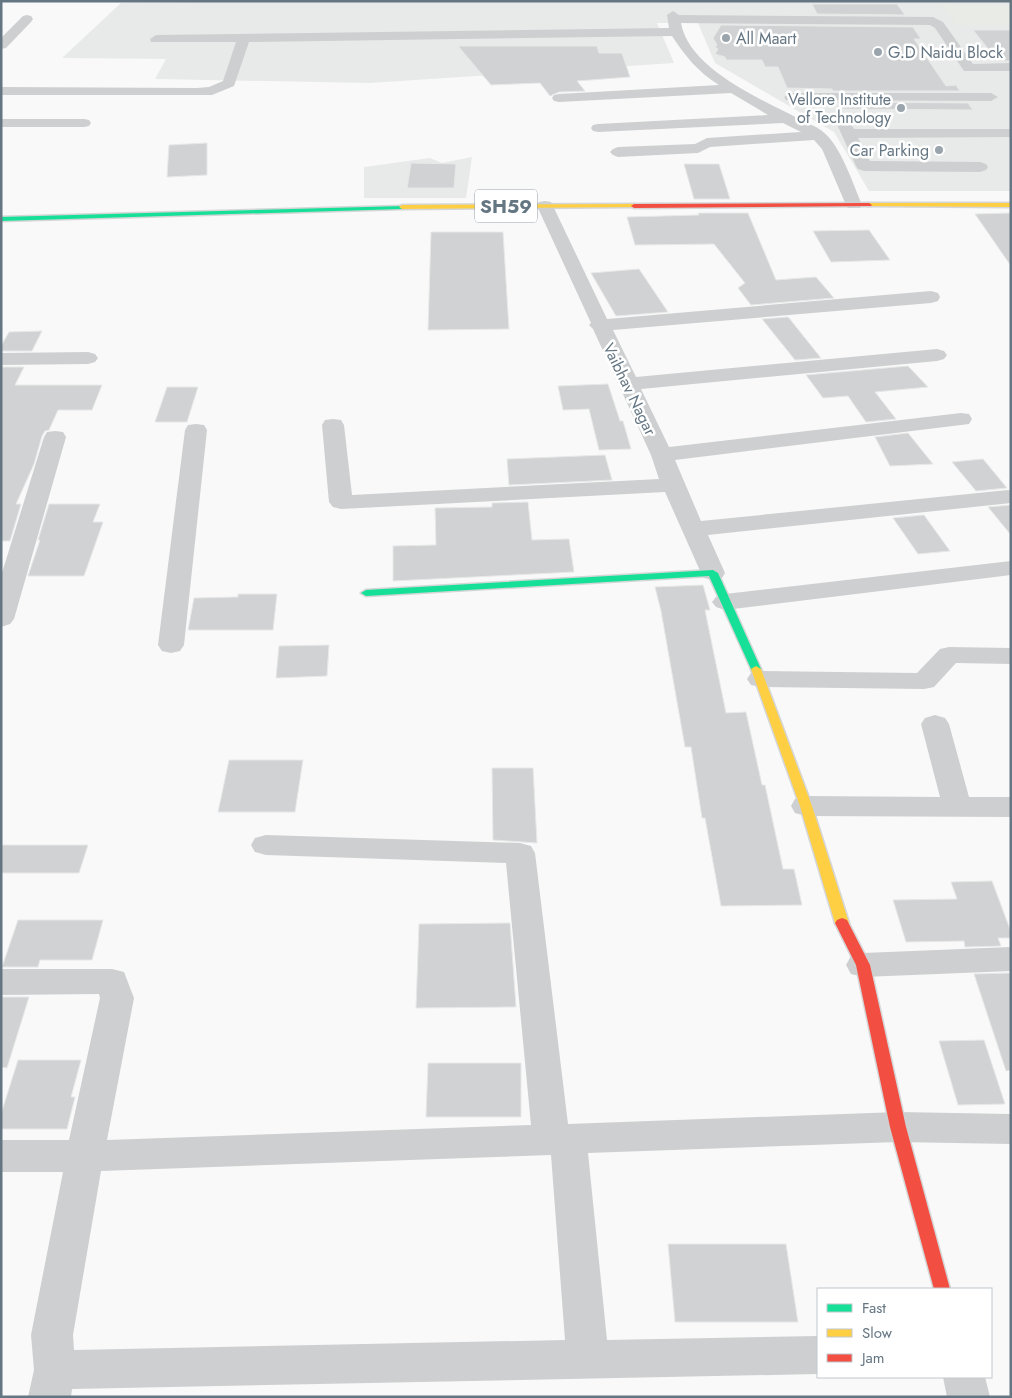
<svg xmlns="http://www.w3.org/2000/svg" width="1012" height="1398" font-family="Jost,sans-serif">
<rect width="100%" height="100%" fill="#f9f9f9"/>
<g fill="#e8e9e9">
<path d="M 270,1 L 1011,1 L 1011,191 L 869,191 L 834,132 L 715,63 L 698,23 L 657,23 L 674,63 L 370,83 L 155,79 L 166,59 L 62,58 L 121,3 Z"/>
<path d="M 472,157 L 466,198 L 364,198 L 364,167 L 430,158 L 442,163 Z"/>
</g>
<path fill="#e8ebe6" d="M 942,5 L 1011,6 L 1011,25 L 956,25 Z"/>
<g fill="#d0d2d3" stroke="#e8e8e8">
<path d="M 812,4 L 897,4 L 905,15 L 817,14 Z"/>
<path d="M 721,25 L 913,27 L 921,39 L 914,39 L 946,86 L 956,85 L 960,91 L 833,91 L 832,89 L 787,88 L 778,67 L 765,67 L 762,60 L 726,60 L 725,57 L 715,54 L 718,49 L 715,47 L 717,45 L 713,38 Z"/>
<path d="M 973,30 L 1011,30 L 1011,61 L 998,61 Z"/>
<path d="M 458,46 L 597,46 L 599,53 L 622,53 L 630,77 L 577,81 L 585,91 L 559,92 L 550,96 L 540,83 L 491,85 Z"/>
<path d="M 838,102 L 968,103 L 973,110 L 842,109 Z"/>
<path d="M 207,143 L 207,175 L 167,177 L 169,145 Z"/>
<path d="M 411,163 L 456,164 L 454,188 L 407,188 Z"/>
<path d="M 684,164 L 719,164 L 730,199 L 694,199 Z"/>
<path d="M 698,213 L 748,213 L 776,280 L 816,277 L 834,298 L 751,305 L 738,288 L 745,283 L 714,244 L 635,245 L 627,217 L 699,215 Z"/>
<path d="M 1011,213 L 1011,266 L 975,214 Z"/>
<path d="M 869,230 L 890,260 L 831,262 L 813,231 Z"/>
<path d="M 431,232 L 503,232 L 509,329 L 428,330 Z"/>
<path d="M 639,269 L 668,312 L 616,316 L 591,273 Z"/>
<path d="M 788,317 L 789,318 L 821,358 L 795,360 L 762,319 Z"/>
<path d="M 42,331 L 32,351 L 1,351 L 1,346 L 9,332 Z"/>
<path d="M 908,366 L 928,387 L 875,392 L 896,419 L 866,422 L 848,396 L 823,398 L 806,375 Z"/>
<path d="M 1,367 L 24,367 L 15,385 L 102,385 L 92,410 L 58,410 L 49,430 L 45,431 L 42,436 L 34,464 L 16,504 L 21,504 L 10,541 L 1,541 Z"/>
<path d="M 608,384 L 620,421 L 623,421 L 631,449 L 599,450 L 589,409 L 563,410 L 558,386 Z"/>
<path d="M 167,387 L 198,387 L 187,422 L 155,422 Z"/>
<path d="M 908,433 L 933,464 L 890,466 L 875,437 Z"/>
<path d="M 605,455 L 612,480 L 509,485 L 507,459 Z"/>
<path d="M 983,459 L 1007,488 L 976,491 L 952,462 Z"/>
<path d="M 528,502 L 532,540 L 569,539 L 574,572 L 393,581 L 393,546 L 436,545 L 435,508 L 492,507 L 492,503 Z"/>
<path d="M 49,504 L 100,504 L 93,522 L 103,522 L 84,576 L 28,576 L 40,540 L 38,540 Z"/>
<path d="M 1011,505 L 1011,535 L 988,507 Z"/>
<path d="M 924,515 L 950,551 L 918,554 L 893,518 Z"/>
<path d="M 703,585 L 710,610 L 705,610 L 726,713 L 746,712 L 762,785 L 765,785 L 783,869 L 794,869 L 802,905 L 721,906 L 705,818 L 702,818 L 691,747 L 685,747 L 661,611 L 655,587 Z"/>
<path d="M 238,594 L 277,594 L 273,630 L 188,630 L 194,598 L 238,597 Z"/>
<path d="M 329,645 L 327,676 L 276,678 L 279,646 Z"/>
<path d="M 229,760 L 303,760 L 295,812 L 218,812 Z"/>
<path d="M 492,768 L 533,768 L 537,843 L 493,840 Z"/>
<path d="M 1,845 L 88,845 L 79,873 L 1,873 Z"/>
<path d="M 992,881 L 1011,932 L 1011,938 L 998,938 L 1001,946 L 965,947 L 964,941 L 906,942 L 893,900 L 957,899 L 951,882 Z"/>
<path d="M 18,920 L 103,920 L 92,960 L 40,960 L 38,967 L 2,967 Z"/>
<path d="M 510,923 L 516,1007 L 416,1008 L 419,924 Z"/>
<path d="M 1011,973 L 1011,1070 L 1006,1071 L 974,974 Z"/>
<path d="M 1,997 L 29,997 L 7,1068 L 1,1067 Z"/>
<path d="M 984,1040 L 1005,1104 L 958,1105 L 939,1041 Z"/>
<path d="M 18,1060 L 81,1060 L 71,1097 L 75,1097 L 67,1129 L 1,1129 L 1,1114 Z"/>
<path d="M 428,1063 L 521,1063 L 521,1117 L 426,1117 Z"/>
<path d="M 668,1244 L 786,1244 L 798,1322 L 675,1322 Z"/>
</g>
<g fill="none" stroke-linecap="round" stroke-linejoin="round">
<defs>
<g id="fast">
<path d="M 404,206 L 405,207 L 402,209 L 1,221 L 1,217 Z"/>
<path d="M 713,570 L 718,573 L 761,669 L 760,671 L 752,671 L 751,669 L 709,576 L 366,596 L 361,593 L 366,590 Z"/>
</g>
<g id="slow">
<path d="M 869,203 L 1011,203 L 1011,207 L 867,206 L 866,205 Z"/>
<path d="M 634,204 L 637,206 L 636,207 L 402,209 L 399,207 L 402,205 Z"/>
<path d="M 756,666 L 761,669 L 812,806 L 849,923 L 847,926 L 837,926 L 835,923 L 800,806 L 751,669 Z"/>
</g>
<g id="jam">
<path d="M 869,203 L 872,205 L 871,206 L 634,208 L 631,206 L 634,204 Z"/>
<path d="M 842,918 L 847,920 L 870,965 L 906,1127 L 950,1289 L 934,1289 L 890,1127 L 856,965 L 835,923 L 837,920 Z"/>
</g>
</defs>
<use href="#fast" stroke="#d5d6d7" stroke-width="3"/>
<use href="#slow" stroke="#d5d6d7" stroke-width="3"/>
<use href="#jam" stroke="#d5d6d7" stroke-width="3"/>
<g fill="#cecfd0" fill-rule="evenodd">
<path d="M 673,11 L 679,15 L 933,17 L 943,22 L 973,64 L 1011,63 L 1011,71 L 964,71 L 935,28 L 930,25 L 681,23 C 689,69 761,99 799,119 C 806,123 816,126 822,131 C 841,145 853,184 862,205 L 860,208 L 848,208 L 846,205 L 822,149 L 814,140 L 710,147 L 698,153 L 618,157 L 613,155 L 610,152 L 613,149 L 618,147 L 695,144 L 707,138 L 801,132 L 783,123 L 598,132 L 593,131 L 591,128 L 593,125 L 598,124 L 768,115 L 731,93 L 559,102 L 554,101 L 552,98 L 554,95 L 559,94 L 719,85 C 698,72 685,56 672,36 L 249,42 L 234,86 L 212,95 L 1,95 L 1,87 L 197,88 L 209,87 L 223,81 L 236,42 L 151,42 L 150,39 L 156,35 L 669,28 L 667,15 Z"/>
<path d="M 27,15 L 31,16 L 33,19 L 31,22 L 6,48 L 1,49 L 1,38 L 23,16 Z"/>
<path d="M 791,93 L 991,93 L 998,97 L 991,101 L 786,100 L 784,97 Z"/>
<path d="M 842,116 L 847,117 L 854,129 L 1011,129 L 1011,137 L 858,138 L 870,161 L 980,162 L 986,164 L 988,167 L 986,170 L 980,172 L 864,171 L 858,169 L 856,166 L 835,120 L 837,117 Z"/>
<path d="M 1,119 L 84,119 L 89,120 L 91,123 L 89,126 L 84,127 L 1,127 Z"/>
<path d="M 545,201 L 551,202 L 553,206 L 607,319 L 931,291 L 938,293 L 940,297 L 938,301 L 931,303 L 613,330 L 636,377 L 937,349 L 944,351 L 947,355 L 944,359 L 937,361 L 641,389 L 669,447 L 961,413 L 969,414 L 972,419 L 969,424 L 961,425 L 675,460 L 701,521 L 1008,490 L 1011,491 L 1011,503 L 708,535 L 725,573 L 722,578 L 713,580 L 704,578 L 701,573 L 665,492 L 341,509 L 333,507 L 329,502 L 322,425 L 325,420 L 333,419 L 341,420 L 344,425 L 352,495 L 659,479 L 651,455 L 593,329 L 589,325 L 591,323 L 537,206 L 539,202 Z"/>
<path d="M 88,352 L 95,354 L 98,358 L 95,362 L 88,364 L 1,365 L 1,353 Z"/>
<path d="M 196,424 L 204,425 L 207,430 L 184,645 L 180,651 L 171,653 L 162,651 L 158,645 L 185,430 L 188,425 Z"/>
<path d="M 55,431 L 63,432 L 66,437 L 14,619 L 10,624 L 1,627 L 1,576 L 44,437 L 47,432 Z"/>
<path d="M 1011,561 L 1011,575 L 725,610 L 716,607 L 712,602 L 716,597 L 725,594 Z"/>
<path d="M 949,647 L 1011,648 L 1011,664 L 956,663 L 934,687 L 924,689 L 761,687 L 751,685 L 747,679 L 751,673 L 761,671 L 917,673 L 940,649 Z"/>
<path d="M 935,715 L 945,718 L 949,724 L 969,797 L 1011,797 L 1011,817 L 806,816 L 795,813 L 791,806 L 795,799 L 806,796 L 940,797 L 921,724 L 925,718 Z"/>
<path d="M 266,835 L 520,843 L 531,846 L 535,853 L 568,1124 L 898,1112 L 1011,1114 L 1011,1144 L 898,1142 L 588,1153 L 607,1340 L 818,1336 L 818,1374 L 72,1389 L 71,1397 L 28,1397 L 34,1370 L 31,1335 L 63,1172 L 1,1172 L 1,1140 L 69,1140 L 100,998 L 99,994 L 1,995 L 1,969 L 112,969 L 124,972 L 134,998 L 107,1140 L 531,1125 L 506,863 L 266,855 L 255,852 L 251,845 L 255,838 ZM 551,1155 L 565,1340 L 74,1350 L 73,1335 L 101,1171 Z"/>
<path d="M 1011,947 L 1011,971 L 863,977 L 851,974 L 846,965 L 851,956 L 863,953 Z"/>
<path d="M 943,1377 L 985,1377 L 990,1397 L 947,1397 Z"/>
</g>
<use href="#fast" fill="#16e098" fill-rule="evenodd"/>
<use href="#slow" fill="#ffcf43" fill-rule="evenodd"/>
<use href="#jam" fill="#f24e42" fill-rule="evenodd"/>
</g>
<g fill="#99a4ac" stroke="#fff" stroke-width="2">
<circle cx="726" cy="38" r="5"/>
<circle cx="878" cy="52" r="5"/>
<circle cx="901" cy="108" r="5"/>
<circle cx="939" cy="150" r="5"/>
</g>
<g text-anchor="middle" stroke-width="5" stroke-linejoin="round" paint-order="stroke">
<g font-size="16" fill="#657683" stroke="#fff" text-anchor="start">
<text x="736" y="44">All Maart</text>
<text x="888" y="58">G.D Naidu Block</text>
<text x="891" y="105" text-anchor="end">Vellore Institute<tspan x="891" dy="18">of Technology</tspan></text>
<text x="929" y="156" text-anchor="end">Car Parking</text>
</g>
<g font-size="16" fill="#657683" stroke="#fff">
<text transform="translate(630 389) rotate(64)" y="6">Vaibhav Nagar</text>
</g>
<rect fill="#fff" stroke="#939fa8" stroke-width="1" x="475" y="189.5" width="62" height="33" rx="4"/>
<g font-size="19" font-weight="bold" fill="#657683">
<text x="506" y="213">SH59</text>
</g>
</g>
<rect width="1012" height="1398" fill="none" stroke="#657683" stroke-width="5"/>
<rect x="817" y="1288" width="175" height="90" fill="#ffffff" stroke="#c1c8cd"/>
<rect x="827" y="1304" width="25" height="8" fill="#16e098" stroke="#c1c8cd"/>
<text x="862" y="1313" font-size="15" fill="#657683">Fast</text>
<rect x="827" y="1329" width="25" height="8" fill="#ffcf43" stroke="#c1c8cd"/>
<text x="862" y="1338" font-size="15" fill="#657683">Slow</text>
<rect x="827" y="1354" width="25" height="8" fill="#f24e42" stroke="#c1c8cd"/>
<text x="862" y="1363" font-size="15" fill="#657683">Jam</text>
</svg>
